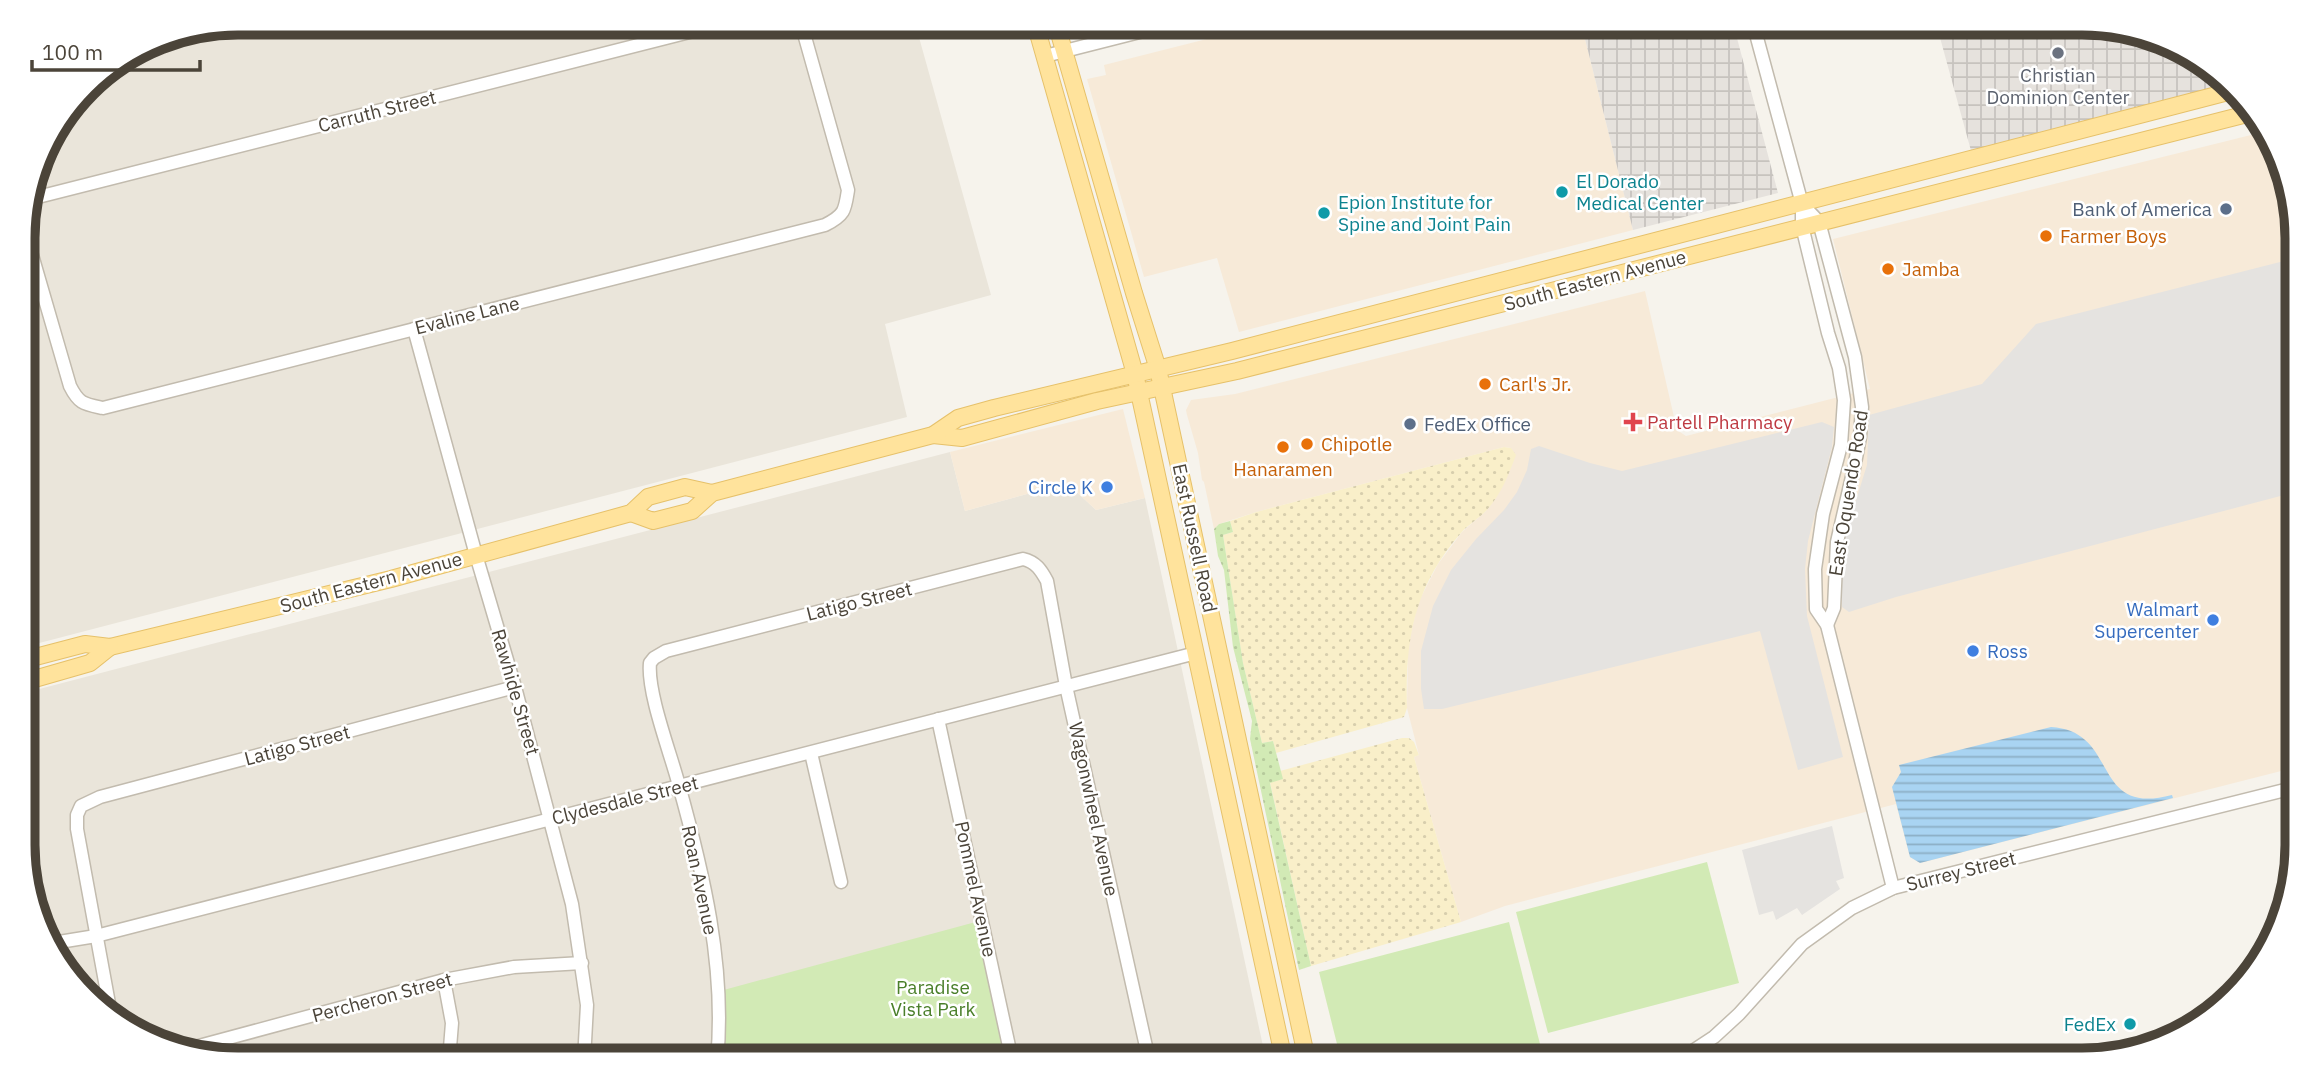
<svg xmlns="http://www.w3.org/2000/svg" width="2320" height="1083" font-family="'IBM Plex Sans',sans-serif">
<defs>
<pattern id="industrial-grid" width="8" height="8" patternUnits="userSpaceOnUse" patternTransform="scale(1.75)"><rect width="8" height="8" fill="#e6e2dd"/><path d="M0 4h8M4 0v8" fill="none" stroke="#c7c3be"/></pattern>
<pattern id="sand-dots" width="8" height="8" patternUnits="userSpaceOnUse" patternTransform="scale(1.75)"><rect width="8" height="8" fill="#f9efc9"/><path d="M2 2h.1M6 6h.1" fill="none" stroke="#d7cead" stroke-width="1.8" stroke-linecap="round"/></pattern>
<pattern id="garden-dots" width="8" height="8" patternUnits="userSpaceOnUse" patternTransform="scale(1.75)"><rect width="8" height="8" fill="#d2eab5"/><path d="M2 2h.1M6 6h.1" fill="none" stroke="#b6ca9c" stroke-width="1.8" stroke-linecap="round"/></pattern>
<pattern id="water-rules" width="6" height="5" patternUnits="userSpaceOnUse" patternTransform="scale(1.75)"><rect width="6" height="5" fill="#a9d4f2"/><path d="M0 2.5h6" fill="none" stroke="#8caec5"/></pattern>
</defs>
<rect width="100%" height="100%" fill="#f6f3ec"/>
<g fill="#eae5da">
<path d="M 238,23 L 915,23 L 991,295 L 885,324 L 907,417 L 24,647 L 23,223 L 45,143 L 96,76 L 156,39 Z"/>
<path d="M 950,452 L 965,511 L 1067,483 L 1096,510 L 1145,498 L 1266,1060 L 238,1060 L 155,1044 L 67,976 L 25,874 L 24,693 Z"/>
</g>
<g fill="#f7ead8">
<path d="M 1270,23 L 1581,23 L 1633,230 L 1239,332 L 1217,258 L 1144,277 L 1087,79 L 1106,75 L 1104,65 Z"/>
<path d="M 2263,132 L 2295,210 L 2297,767 L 1920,863 L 1910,857 L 1896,804 L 1505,906 L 1461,922 L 1414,757 L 1419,755 L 1407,708 L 1408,646 L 1418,603 L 1438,564 L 1462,532 L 1486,511 L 1511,448 L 1504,447 L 1256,512 L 1219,524 L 1214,529 L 1204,482 L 1202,480 L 1198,453 L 1187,415 L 1186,410 L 1191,400 L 1235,394 L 1645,291 L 1677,430 L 1686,436 L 1870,389 L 1833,239 Z"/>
<path d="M 1123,409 L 1145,498 L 1096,510 L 1067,483 L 965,511 L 950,452 Z"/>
</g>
<g fill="url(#industrial-grid)">
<path d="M 1581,23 L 1733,23 L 1778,193 L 1633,230 Z"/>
<path d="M 1936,23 L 2082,23 L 2165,39 L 2232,91 L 1973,158 Z"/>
</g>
<g fill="#d2eab5">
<path d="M 1707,862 L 1739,983 L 1548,1033 L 1516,912 Z"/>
<path d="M 983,920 L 1013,1060 L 717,1060 L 720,991 Z"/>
<path d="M 1509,922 L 1540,1044 L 1477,1060 L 1341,1060 L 1319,972 Z"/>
</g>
<g fill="url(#sand-dots)">
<path d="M 1504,447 L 1511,448 L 1516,455 C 1508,476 1501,495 1485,512 C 1478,519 1468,525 1461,533 C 1414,587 1405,639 1407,708 L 1404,717 L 1276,753 L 1273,741 L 1262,743 L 1243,663 L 1223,535 L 1233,532 L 1230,521 L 1256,512 Z"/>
<path d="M 1402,738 L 1409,738 L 1414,742 L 1419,755 L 1414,757 L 1461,922 L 1311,966 L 1270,782 L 1282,779 L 1280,771 Z"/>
</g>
<path fill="url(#garden-dots)" d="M 1230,521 L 1233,532 L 1223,535 L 1243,663 L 1262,743 L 1273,741 L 1283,779 L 1270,783 L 1311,966 L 1299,970 L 1250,739 L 1252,721 L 1233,647 L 1224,570 L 1218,556 L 1214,529 L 1219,524 Z"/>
<g fill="#e5e3e0">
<path d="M 2296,258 L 2296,492 L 1896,597 L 1849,612 L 1842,607 L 1842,545 L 1867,465 L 1869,415 L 1982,384 L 2036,324 Z"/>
<path d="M 1822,422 L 1834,427 L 1832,447 L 1808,541 L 1805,569 L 1807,616 L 1843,757 L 1798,770 L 1760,631 L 1442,709 L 1424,709 L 1421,689 L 1421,651 L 1433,606 L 1451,570 L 1476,539 L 1504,510 L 1517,492 L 1527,470 L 1531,449 L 1539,446 L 1590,463 L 1622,471 Z"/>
<path d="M 1832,826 L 1844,878 L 1836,881 L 1840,889 L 1802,915 L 1797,908 L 1776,920 L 1773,911 L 1759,915 L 1742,850 Z"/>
</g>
<path fill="url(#water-rules)" d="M 2051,727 C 2121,731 2089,817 2172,795 L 2173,798 L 1920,863 L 1910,857 L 1892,787 L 1901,772 L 1899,765 Z"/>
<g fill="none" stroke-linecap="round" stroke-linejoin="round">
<path stroke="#a9d4f2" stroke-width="3.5" d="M 1086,23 L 1088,33"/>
<defs>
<g id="minor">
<path d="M 1753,23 L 1802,204 L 1802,226 L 1828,333 L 1839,368 L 1844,400 L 1841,445 L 1823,514 L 1815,569 L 1816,609 L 1827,625 L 1893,888"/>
<path d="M 1045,56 L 1175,23"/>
<path d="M 30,199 L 725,23"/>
<path d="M 1802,204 L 1819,222 L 1855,357 L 1862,407 L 1860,437 L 1854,468 L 1837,542 L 1834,608 L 1827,625"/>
<path d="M 23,224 L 70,386 C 79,404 84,404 103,408 L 825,225 C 845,215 845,210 848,190 L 801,23"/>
<path d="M 414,329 L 476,555 L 515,687 L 572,904 L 587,1005 L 584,1060"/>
<path d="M 938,719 L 1012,1060"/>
<path d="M 811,753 L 841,882"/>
<path d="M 53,943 L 96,936 L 1196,653"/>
<path d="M 444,980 L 452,1023 L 449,1060"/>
<path d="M 110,1009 L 77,829 L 77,815 L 81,806 L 100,797 L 515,687"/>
<path d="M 184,1050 L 444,980 L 514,967 L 582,963"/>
<path d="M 717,1060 C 726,967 703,871 678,782 C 670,752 647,692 650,663 L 654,658 L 666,651 L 1023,559 C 1036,562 1041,570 1047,581 L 1066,686 L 1149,1060"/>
<path d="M 1679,1060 L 1714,1037 L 1739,1014 L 1802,944 L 1852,908 L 1893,888 L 2297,787"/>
</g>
<g id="major">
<path d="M 1035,23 L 1135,374 L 1284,1060"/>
<path d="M 1056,23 L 1134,293 L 1158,369 L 1307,1060"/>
<path d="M 933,435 L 962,438 L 1097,401 L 1237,371 L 2255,112"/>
<path d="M 631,513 L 653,521 L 692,511 L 712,493 L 933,435 L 958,418 L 994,408 L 1232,351 L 2232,91"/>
<path d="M 24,660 L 85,644 L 110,647 L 391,579 L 631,513 L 648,497 L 685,487 L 712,493"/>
<path d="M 24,682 L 90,663 L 110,647"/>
</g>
</defs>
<use href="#minor" stroke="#c2bbae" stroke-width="15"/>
<use href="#major" stroke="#e6c16a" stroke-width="18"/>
<use href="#minor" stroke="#fff" stroke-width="12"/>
<use href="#major" stroke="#ffe39c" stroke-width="16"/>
</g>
<circle fill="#6b7280" stroke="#fff" stroke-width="2.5" cx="2058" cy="53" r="7"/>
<g fill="#0f9aa8" stroke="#fff" stroke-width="2.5">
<circle cx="1562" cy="192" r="7"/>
<circle cx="1324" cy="213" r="7"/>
<circle cx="2130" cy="1024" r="7"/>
</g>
<g fill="#5c6f8a" stroke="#fff" stroke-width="2.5">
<circle cx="2226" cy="209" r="7"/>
<circle cx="1410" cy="424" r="7"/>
</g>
<g fill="#e8710a" stroke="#fff" stroke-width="2.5">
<circle cx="2046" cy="236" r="7"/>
<circle cx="1888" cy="269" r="7"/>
<circle cx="1485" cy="384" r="7"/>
<circle cx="1307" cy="444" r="7"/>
<circle cx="1283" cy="447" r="7"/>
</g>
<path fill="#e0444e" stroke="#fff" stroke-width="2.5" d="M1629.5 411.5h7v7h7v7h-7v7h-7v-7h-7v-7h7z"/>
<g fill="#3f7fe0" stroke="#fff" stroke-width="2.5">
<circle cx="1107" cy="487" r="7"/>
<circle cx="2213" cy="620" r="7"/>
<circle cx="1973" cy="651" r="7"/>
</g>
<g text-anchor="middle" stroke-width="5" stroke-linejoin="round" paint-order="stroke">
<g font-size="19" fill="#5b616d" stroke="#fff">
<text x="2058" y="82">Christian<tspan x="2058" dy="22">Dominion Center</tspan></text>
</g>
<g font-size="19" fill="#4b4439" stroke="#fff">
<text transform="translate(377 111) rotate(-14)" y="7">Carruth Street</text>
<text transform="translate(1595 280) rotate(-15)" y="7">South Eastern Avenue</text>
<text transform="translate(467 315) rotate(-14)" y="7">Evaline Lane</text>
<text transform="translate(1848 493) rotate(-81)" y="7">East Oquendo Road</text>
<text transform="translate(1195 538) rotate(78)" y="7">East Russell Road</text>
<text transform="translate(371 582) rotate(-15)" y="7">South Eastern Avenue</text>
<text transform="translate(859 601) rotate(-14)" y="7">Latigo Street</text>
<text transform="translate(516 692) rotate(74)" y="7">Rawhide Street</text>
<text transform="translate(297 745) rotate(-15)" y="7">Latigo Street</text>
<text transform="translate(625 800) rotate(-14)" y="7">Clydesdale Street</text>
<text transform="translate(1094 809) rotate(78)" y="7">Wagonwheel Avenue</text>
<text transform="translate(1961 871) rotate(-14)" y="7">Surrey Street</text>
<text transform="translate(700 880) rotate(78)" y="7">Roan Avenue</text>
<text transform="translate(976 889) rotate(78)" y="7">Pommel Avenue</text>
<text transform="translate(382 997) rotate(-15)" y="7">Percheron Street</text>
</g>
<g font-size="19" fill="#0d838f" stroke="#fff" text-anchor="start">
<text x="1576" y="188">El Dorado<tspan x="1576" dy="22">Medical Center</tspan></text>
<text x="1338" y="209">Epion Institute for<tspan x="1338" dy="22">Spine and Joint Pain</tspan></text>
<text x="2116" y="1031" text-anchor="end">FedEx</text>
</g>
<g font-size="19" fill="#4e5e75" stroke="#fff" text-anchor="end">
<text x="2212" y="216">Bank of America</text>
<text x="1424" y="431" text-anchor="start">FedEx Office</text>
</g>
<g font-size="19" fill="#c56008" stroke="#fff" text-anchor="start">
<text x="2060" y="243">Farmer Boys</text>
<text x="1902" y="276">Jamba</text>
<text x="1499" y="391">Carl's Jr.</text>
<text x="1321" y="451">Chipotle</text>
<text x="1283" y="476" text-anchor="middle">Hanaramen</text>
</g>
<g font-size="19" fill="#be3a42" stroke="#fff" text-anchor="start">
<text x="1647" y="429">Partell Pharmacy</text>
</g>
<g font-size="19" fill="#366cbe" stroke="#fff" text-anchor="end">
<text x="1093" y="494">Circle K</text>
<text x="2199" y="616">Walmart<tspan x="2199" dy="22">Supercenter</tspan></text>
<text x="1987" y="658" text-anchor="start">Ross</text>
</g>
<g font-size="19" fill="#4a7f2a" stroke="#fff">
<text x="933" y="994">Paradise<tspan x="933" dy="22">Vista Park</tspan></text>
</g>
</g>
<path d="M0 0H2320V1083H0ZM238 35H2082A203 203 0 0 1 2285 238V845A203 203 0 0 1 2082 1048H238A203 203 0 0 1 35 845V238A203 203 0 0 1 238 35Z" fill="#fff" fill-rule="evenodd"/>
<path fill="none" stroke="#4b4439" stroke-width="9" d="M238 35H2082A203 203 0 0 1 2285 238V845A203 203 0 0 1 2082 1048H238A203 203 0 0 1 35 845V238A203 203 0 0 1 238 35Z"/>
<path d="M32 60v10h168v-10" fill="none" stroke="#4b4439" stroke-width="3.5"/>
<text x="42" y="60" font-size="21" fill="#4b4439" stroke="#ffffff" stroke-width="5" paint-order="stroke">100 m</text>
</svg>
